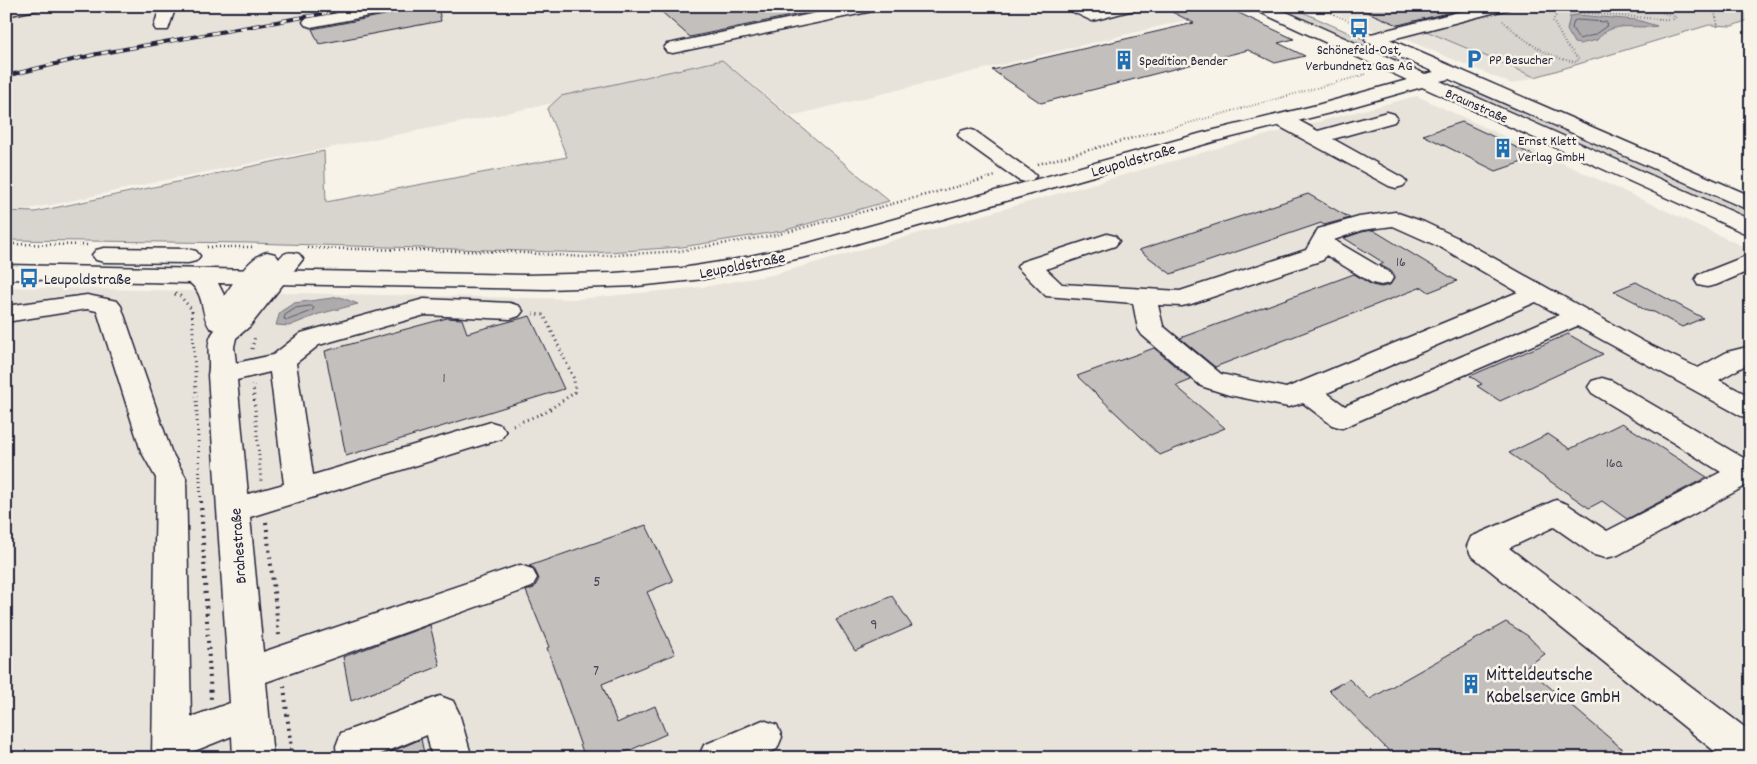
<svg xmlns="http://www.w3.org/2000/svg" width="1757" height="764" font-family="Dekko,sans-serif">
<rect width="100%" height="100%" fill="#f7f3e8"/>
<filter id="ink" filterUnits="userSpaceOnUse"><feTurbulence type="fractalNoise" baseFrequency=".02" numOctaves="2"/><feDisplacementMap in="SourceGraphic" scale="10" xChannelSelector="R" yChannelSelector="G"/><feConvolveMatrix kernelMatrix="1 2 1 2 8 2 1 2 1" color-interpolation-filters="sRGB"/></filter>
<g filter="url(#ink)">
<g fill="#e7e3db">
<path d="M 1233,6 L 1235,8 L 791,116 L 729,65 L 488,117 L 170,179 L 52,205 L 21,210 L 6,209 L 6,7 Z"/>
<path d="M 1319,6 L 1644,6 L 1709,25 L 1512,84 L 1400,37 L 1394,39 Z"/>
<path d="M 1417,96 L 1751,250 L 1751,758 L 6,758 L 6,287 L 577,299 L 702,287 L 772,275 L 1236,143 Z"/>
</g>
<g fill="#d8d5cf" stroke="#7d7c85">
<path d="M 1266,6 L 1289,6 L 1403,57 L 1387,61 Z"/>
<path d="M 1523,6 L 1751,6 L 1751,19 L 1732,26 L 1709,25 L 1535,77 L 1426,31 Z"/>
<path d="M 722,60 L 889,201 L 782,231 L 682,247 L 593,253 L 249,243 L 6,240 L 6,211 L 35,212 L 324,151 L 326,202 L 567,157 L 547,109 L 561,96 Z"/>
<path d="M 1468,85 L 1751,210 L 1751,225 L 1451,90 Z"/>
</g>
<g fill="#aeabad" stroke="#76747f">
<path d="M 1577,15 L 1637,20 L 1657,26 C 1637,30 1612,19 1597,40 L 1580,44 L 1574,43 L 1567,30 L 1570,16 Z"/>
<path d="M 340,297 L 358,304 L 319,314 L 289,326 L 276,325 L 280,312 L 294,303 Z"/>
</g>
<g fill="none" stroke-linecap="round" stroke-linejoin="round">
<g stroke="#5a5969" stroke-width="1">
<path d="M 1577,20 L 1606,22 L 1608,25 L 1594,35 L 1579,39 L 1572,28 L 1574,21 Z"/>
<path d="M 311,306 L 314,308 L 312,311 L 288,320 L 284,319 L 285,315 L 296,308 Z"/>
</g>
</g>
<g fill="#c2bfbd" stroke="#22223b">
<path d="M 432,6 L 438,6 L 441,21 L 319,44 L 312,29 Z"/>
<path d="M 655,6 L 824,6 L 824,9 L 690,37 Z"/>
<path d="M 1160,6 L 1224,6 L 1294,39 L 1278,43 L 1305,56 L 1275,63 L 1248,50 L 1041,103 L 992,70 L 1194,23 Z"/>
<path d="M 1353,6 L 1462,6 L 1463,9 L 1398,25 Z"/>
<path d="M 1462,122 L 1537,157 L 1496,171 L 1423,135 Z"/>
<path d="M 1308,194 L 1350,218 L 1324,225 L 1321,223 L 1171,274 L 1139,250 Z"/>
<path d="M 1373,230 L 1457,281 L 1429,292 L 1422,287 L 1215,367 L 1180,338 L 1354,274 L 1372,285 L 1381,287 L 1390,285 L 1395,277 L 1391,271 L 1380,265 L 1384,263 L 1344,238 L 1362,232 Z"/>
<path d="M 1636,282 L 1703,318 L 1682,327 L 1654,312 L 1647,311 L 1638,306 L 1637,303 L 1614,291 Z"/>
<path d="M 530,316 L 564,389 L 346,456 L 325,351 L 447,318 L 462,319 L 467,333 Z"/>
<path d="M 1568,334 L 1603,354 L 1500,401 L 1477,386 L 1482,384 L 1470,376 Z"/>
<path d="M 1154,348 L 1191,380 L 1176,386 L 1225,428 L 1160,455 L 1077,376 Z"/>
<path d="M 1622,423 L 1707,477 L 1627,519 L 1602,501 L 1589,508 L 1509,453 L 1548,434 L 1570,449 Z"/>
<path d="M 646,525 L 673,581 L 647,592 L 675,654 L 602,684 L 617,723 L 655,706 L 666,734 L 613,758 L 585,758 L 547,648 L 549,647 L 526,591 L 534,588 L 539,579 L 534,568 L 529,566 Z"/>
<path d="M 892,596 L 912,626 L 855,651 L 836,620 Z"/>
<path d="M 1506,622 L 1528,636 L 1545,654 L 1526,667 L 1633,758 L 1396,758 L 1329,690 L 1349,679 L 1370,699 Z"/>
<path d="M 430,625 L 440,666 L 351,701 L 343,657 Z"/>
<path d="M 421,739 L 425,758 L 379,758 L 379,757 Z"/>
</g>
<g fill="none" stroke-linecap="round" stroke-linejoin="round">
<defs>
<g id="minor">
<path d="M 6,6 L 43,6 L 41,9 L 6,16 Z"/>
<path d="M 160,6 L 176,6 L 168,30 L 156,30 L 154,27 Z"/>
<path d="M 369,6 L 403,6 L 401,9 L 395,11 L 311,27 L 305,25 L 303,22 L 305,19 L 311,17 Z"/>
<path d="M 849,6 L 881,6 L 879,9 L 873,11 L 673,53 L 667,52 L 664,48 L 667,44 L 673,43 Z"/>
<path d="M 1065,6 L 1085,6 L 1094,11 L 1111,6 L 1139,6 L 1137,9 L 1092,21 L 1067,9 Z"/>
<path d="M 1482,6 L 1510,6 L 1508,9 L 1373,44 L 1367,43 L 1365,39 L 1367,35 Z"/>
<path d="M 1387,112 L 1394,114 L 1397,118 L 1394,122 L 1333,139 L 1403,178 L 1407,182 L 1403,186 L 1396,188 L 1389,186 L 1275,124 L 1272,120 L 1275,116 C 1290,112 1305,125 1318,131 Z"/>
<path d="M 968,129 L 975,131 L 1032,172 L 1036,176 L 1032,180 L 1025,182 L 1018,180 L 961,139 L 958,135 L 961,131 Z"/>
<path d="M 1395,212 L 1424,222 L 1458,238 L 1644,342 L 1698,368 L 1727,352 L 1751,346 L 1751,362 L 1719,380 L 1751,397 L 1751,418 L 1741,416 L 1577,326 L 1342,428 L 1332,425 L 1303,403 L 1288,407 L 1229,395 L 1201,386 L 1142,335 L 1138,329 L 1133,303 L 1046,296 L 1017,267 L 1021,262 L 1107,234 L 1115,236 L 1119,241 L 1115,246 L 1046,269 L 1062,284 L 1180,291 L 1306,250 L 1318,229 L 1359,217 ZM 1393,226 L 1442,248 L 1518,292 L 1286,388 L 1221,374 L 1163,326 L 1158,305 L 1182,306 L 1191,304 L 1323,260 L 1326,255 L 1372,283 L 1381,285 L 1390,283 L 1393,278 L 1390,273 L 1334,240 L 1362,230 ZM 1536,302 L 1559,315 L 1345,406 L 1327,393 Z"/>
<path d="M 267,252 L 275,254 L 279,259 C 285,251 291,252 299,254 L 303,259 L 250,326 L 236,338 L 234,347 L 236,363 L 273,355 L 301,333 L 424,299 L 510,303 L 519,306 L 523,311 L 519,316 L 510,319 L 425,315 L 319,345 L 296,363 L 313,475 L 491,422 L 501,425 L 506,432 L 501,439 L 250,517 L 263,652 L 520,565 L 532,569 L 537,578 L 532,587 L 266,682 L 273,758 L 233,758 L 232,736 L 192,752 L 192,758 L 152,758 L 156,478 L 141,451 L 97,311 L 87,309 L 6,322 L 6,306 L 87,295 L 117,301 L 121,306 L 171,451 L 186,478 L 191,717 L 230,703 L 208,375 C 212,359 202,340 218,327 L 213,325 L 209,320 C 222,301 245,257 267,252 ZM 270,372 L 284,484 L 248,494 L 237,380 Z"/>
<path d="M 1751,254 L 1751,270 L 1716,285 L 1707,287 L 1698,285 L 1695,280 L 1698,275 Z"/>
<path d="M 1602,378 L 1612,381 L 1747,460 L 1751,459 L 1751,483 L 1618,555 L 1606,558 L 1594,555 L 1554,527 L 1509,548 L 1751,732 L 1751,758 L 1723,758 L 1471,555 L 1467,546 L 1471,537 L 1556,500 L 1567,504 L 1607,531 L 1721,472 L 1592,393 L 1588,387 L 1592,381 Z"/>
<path d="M 440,696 L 453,701 L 459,713 L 472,758 L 432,758 L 427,735 L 376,756 L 377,758 L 337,758 L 336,746 L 341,733 Z"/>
<path d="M 763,720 L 777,725 L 782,737 L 777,749 L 759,758 L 698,758 L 704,745 Z"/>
</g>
<g id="major">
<path d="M 1251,6 L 1273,6 L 1425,74 L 1434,72 L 1377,47 L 1375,43 L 1377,39 L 1389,39 L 1751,196 L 1751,211 L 1449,79 L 1440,81 L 1751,220 L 1751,236 L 1422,87 L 1330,113 L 1216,141 L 824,253 L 704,279 L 637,286 L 547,289 L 218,283 L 228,303 L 232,323 L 228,328 L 219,331 L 210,328 C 200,314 206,296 190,283 L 6,279 L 6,265 L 525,275 L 614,273 L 682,268 L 732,260 L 809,243 L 1202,133 L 1317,105 L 1407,80 L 1253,9 Z"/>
<path d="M 104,248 L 188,249 L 196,251 L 200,256 L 196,261 L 188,263 L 104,262 L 96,260 L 92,255 L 96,250 Z"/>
</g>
</defs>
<use href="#minor" stroke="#22223b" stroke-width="3"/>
<use href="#major" stroke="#22223b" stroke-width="3"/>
<g stroke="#22223b" stroke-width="2" stroke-dasharray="0.5 2.5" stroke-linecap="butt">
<path d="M 1315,6 L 1363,27"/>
<path d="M 1713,6 L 1718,25 L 1717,28"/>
<path d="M 1503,21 C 1523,40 1548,58 1576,62 L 1579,59 L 1566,45 L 1553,21 L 1557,13 L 1586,13 L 1672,20 L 1676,17 L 1642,6"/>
<path d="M 1160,131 L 1367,74"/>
</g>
<g stroke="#22223b" stroke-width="2.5" stroke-dasharray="1 3" stroke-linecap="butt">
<path d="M 1038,164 L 1165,129"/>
<path d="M 6,244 L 88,245"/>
<path d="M 207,247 L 253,247"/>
<path d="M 307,248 L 511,252 L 582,257 L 679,251 L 776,235 L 996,176"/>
<path d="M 175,294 L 177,295"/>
</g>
<g stroke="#22223b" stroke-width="3" stroke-dasharray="1 4" stroke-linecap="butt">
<path d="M 175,294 L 180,296 L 192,310 L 201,502"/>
<path d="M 252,349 L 255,336"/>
<path d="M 253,385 L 261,481"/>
<path d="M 513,425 L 546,412 L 575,392 L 574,379 L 544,315 L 533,314"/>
</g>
<g stroke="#22223b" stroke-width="4" stroke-dasharray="2 5" stroke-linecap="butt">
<path d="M 201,501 L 211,700"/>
<path d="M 266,522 L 279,635"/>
<path d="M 284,686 L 292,758"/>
</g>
<use href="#minor" fill="#f7f3e8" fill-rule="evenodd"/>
<use href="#major" fill="#f7f3e8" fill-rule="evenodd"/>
<defs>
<path id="rail" d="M 6,76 L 97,54 L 366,6"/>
</defs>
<use href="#rail" stroke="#22223b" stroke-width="4"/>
<use href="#rail" stroke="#f7f3e8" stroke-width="2.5" stroke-dasharray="7" stroke-linecap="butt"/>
</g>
</g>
<defs>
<symbol id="bus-bare" viewBox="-9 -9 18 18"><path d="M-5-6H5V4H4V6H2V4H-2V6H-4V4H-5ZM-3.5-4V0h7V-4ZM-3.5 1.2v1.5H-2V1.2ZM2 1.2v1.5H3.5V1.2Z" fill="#1f6fb2" stroke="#f7f3e8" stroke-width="2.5" paint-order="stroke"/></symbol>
<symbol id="parking-bare" viewBox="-9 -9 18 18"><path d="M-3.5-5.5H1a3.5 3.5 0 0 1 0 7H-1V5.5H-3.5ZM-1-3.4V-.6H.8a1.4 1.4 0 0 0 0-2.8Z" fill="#1f6fb2" stroke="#f7f3e8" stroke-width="2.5" paint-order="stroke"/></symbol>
<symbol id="building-bare" viewBox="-9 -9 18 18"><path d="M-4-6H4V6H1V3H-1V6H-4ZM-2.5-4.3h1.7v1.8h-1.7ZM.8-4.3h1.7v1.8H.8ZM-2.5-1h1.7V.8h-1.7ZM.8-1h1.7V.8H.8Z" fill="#1f6fb2" stroke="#f7f3e8" stroke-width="2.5" paint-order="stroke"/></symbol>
</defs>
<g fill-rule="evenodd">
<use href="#bus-bare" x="1345" y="14" width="28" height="28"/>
<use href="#parking-bare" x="1460" y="45" width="28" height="28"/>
<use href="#building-bare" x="1110" y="46" width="28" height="28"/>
<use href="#building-bare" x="1489" y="134" width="28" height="28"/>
<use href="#bus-bare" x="15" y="264" width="28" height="28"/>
<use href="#building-bare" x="1457" y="670" width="28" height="28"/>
</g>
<g text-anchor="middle" stroke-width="5" stroke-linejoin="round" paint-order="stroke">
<g font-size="14" fill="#22223b" stroke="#f7f3e8" text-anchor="start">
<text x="1359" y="54" text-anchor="middle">Schönefeld-Ost,<tspan x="1359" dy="16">Verbundnetz Gas AG</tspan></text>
<text x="1489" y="64">PP Besucher</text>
<text x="1139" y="65">Spedition Bender</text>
<text x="1518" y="145">Ernst Klett<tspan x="1518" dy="16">Verlag GmbH</tspan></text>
</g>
<g font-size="14" fill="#22223b" stroke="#f7f3e8">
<text transform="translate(1477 105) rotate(24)" y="5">Braunstraße</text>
</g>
<g font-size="14" fill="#4a495c">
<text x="1401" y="266">16</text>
<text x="444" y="382">1</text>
<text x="1614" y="467">16a</text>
</g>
<g font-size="16" fill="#22223b" stroke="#f7f3e8">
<text transform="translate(1133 159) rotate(-16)" y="6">Leupoldstraße</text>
<text transform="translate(742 264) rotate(-11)" y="6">Leupoldstraße</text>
<text transform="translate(237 546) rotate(-94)" y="6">Brahestraße</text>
</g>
<g font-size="16" fill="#22223b" stroke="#f7f3e8" text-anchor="start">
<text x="44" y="284">Leupoldstraße</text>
</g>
<g font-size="16" fill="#4a495c">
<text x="597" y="586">5</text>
<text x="874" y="629">9</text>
<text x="596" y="675">7</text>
</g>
<g font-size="19" fill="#22223b" stroke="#f7f3e8" text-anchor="start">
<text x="1486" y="680">Mitteldeutsche<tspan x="1486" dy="22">Kabelservice GmbH</tspan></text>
</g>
</g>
<rect width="1757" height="764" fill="none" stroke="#f7f3e8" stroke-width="25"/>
<rect x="12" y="12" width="1732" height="739" fill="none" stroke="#22223b" stroke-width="2" filter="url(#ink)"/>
</svg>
